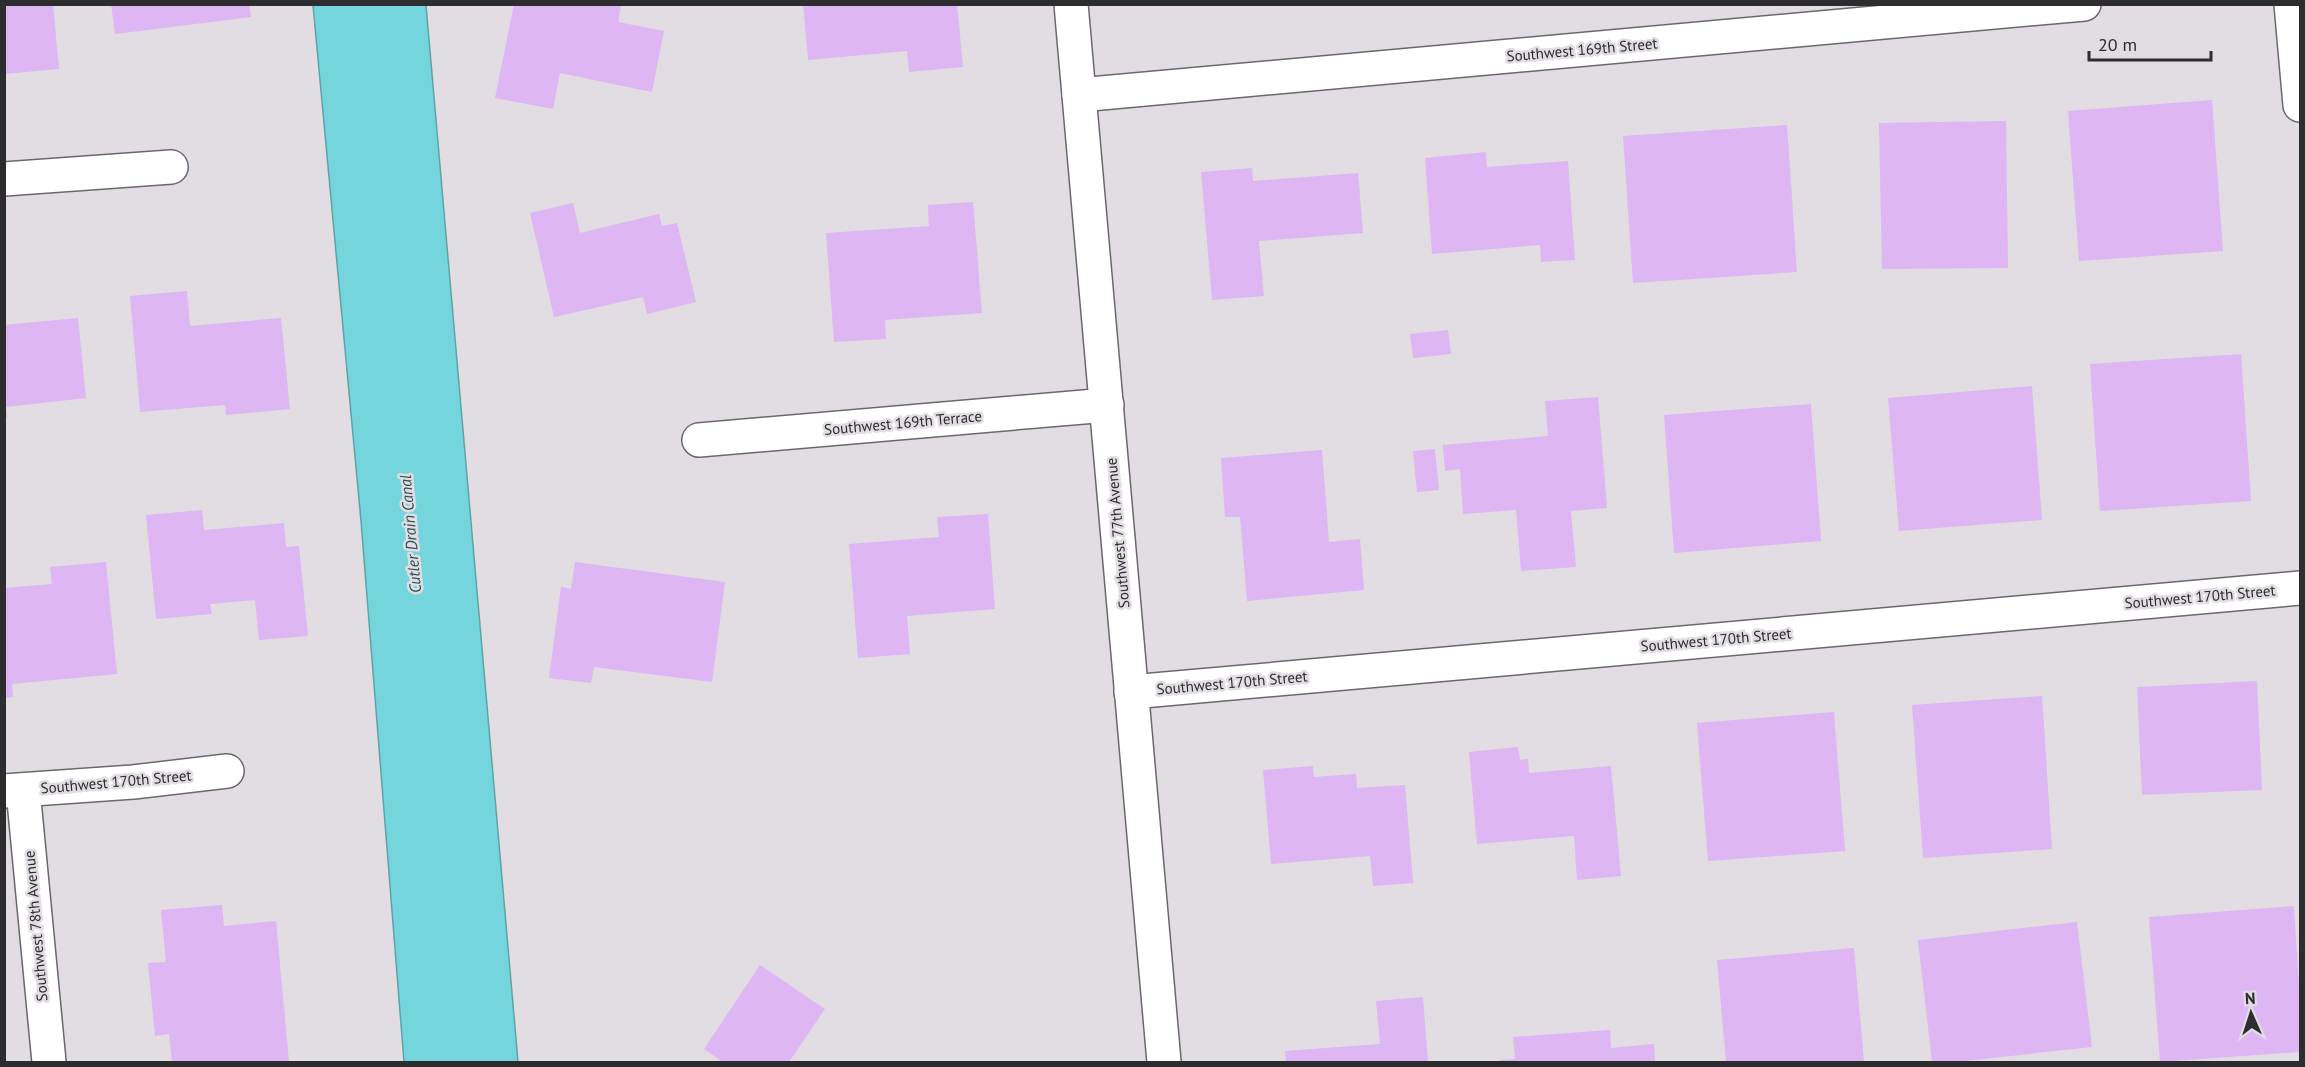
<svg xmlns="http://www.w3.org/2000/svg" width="2305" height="1067" font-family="'PT Sans',sans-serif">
<rect width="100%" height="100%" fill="#e1dde3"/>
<path fill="#74d6dc" stroke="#5fa3a8" stroke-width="1.5" d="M 313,5 L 426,5 L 518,1062 L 404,1062 L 361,521 Z"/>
<g fill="#ddb6f3">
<path d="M 4,4 L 53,4 L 59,69 L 4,74 Z"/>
<path d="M 111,4 L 249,4 L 251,17 L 115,34 Z"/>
<path d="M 514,4 L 621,4 L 618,22 L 664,31 L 652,92 L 560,73 L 553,109 L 495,98 Z"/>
<path d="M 803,4 L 957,4 L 963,67 L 909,72 L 907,51 L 808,60 Z"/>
<path d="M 2212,100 L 2223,251 L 2079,261 L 2068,111 Z"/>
<path d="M 2006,121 L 2008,268 L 1882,269 L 1879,123 Z"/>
<path d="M 1787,125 L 1797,272 L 1633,283 L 1623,136 Z"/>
<path d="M 1486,152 L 1487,167 L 1568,161 L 1575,260 L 1541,262 L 1540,245 L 1432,254 L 1425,158 Z"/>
<path d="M 1252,168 L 1253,181 L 1358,173 L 1363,233 L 1259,241 L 1264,296 L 1212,300 L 1201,172 Z"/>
<path d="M 973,202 L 982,313 L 885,320 L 886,339 L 834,342 L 826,233 L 929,226 L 928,205 Z"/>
<path d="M 573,203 L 580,233 L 659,214 L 662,226 L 677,223 L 696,302 L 647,314 L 643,297 L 554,317 L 530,213 Z"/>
<path d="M 187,291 L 190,326 L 281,318 L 290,409 L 226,415 L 225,405 L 140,412 L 130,296 Z"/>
<path d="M 78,318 L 86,398 L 6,407 L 7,418 L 4,418 L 4,325 Z"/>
<path d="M 1448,330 L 1451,354 L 1413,358 L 1410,334 Z"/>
<path d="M 2241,354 L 2251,501 L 2100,511 L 2090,364 Z"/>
<path d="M 2032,386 L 2042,520 L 1899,531 L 1888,398 Z"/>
<path d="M 1598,397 L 1607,508 L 1571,511 L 1576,567 L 1521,571 L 1516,510 L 1463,514 L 1460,469 L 1445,471 L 1443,445 L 1548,436 L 1545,401 Z"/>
<path d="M 1811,404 L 1821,541 L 1674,553 L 1664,415 Z"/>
<path d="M 1435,449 L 1439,490 L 1417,492 L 1413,451 Z"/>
<path d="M 1322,450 L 1329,542 L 1360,539 L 1364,590 L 1247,601 L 1240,517 L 1225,517 L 1221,458 Z"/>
<path d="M 202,510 L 204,530 L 284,523 L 286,547 L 299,546 L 308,636 L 259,640 L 255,600 L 210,604 L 212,614 L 156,619 L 146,515 Z"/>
<path d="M 988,514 L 995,609 L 907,616 L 910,654 L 858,658 L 849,544 L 939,537 L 937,517 Z"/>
<path d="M 106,562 L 117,674 L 12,684 L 13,697 L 4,698 L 4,588 L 52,584 L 50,567 Z"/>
<path d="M 575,562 L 725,582 L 712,682 L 594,667 L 591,683 L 549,678 L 561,587 L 571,589 Z"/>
<path d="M 2257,681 L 2262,790 L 2142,795 L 2137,687 Z"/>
<path d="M 2042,696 L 2052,849 L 1923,858 L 1912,705 Z"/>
<path d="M 1834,712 L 1845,851 L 1708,861 L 1697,723 Z"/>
<path d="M 1518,747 L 1520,760 L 1528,759 L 1529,773 L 1611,766 L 1621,876 L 1577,880 L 1574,836 L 1477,844 L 1469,752 Z"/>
<path d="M 1313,766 L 1314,777 L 1356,774 L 1357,788 L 1405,785 L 1413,883 L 1373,886 L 1370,856 L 1271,864 L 1263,770 Z"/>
<path d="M 222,905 L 224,926 L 276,921 L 289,1062 L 172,1062 L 169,1034 L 155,1036 L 148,963 L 166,962 L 161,910 Z"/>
<path d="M 2294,906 L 2300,1001 L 2300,1052 L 2160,1062 L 2149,917 Z"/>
<path d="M 2077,922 L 2092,1047 L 1956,1062 L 1932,1062 L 1918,940 Z"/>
<path d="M 1854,948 L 1864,1062 L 1726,1062 L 1717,960 Z"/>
<path d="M 760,965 L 825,1009 L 789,1062 L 723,1062 L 704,1049 Z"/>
<path d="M 1423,997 L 1428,1062 L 1286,1062 L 1285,1051 L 1380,1044 L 1376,1001 Z"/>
<path d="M 1610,1030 L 1611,1048 L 1654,1044 L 1655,1062 L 1500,1062 L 1500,1060 L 1515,1059 L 1513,1037 Z"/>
</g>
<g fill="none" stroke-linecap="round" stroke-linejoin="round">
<defs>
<g id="minor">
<path d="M 2291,4 L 2300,105"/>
<path d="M 1079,95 L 2084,4"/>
<path d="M 4,179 L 171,167"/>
<path d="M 699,440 L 1107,405"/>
<path d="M 1131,692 L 2300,588"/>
<path d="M 23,790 L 49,1062"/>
<path d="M 4,791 L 133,782 L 227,771"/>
</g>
<path id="tertiary" d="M 1071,4 L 1164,1062"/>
</defs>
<use href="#minor" stroke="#6b686d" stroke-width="36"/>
<use href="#tertiary" stroke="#6b686d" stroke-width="36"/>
<use href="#minor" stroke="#fff" stroke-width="33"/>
<use href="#tertiary" stroke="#fff" stroke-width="33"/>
</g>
<g text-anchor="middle" stroke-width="5" stroke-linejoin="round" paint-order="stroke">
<g font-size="15" fill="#2d2c2e" stroke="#e1dde3">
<text transform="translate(1582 50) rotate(-5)" y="5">Southwest 169th Street</text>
<text transform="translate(903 423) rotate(-5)" y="5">Southwest 169th Terrace</text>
<text transform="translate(1118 533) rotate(-95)" y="5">Southwest 77th Avenue</text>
<text transform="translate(2200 597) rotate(-5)" y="5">Southwest 170th Street</text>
<text transform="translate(1716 640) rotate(-5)" y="5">Southwest 170th Street</text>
<text transform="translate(1232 683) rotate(-5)" y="5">Southwest 170th Street</text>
<text transform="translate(116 782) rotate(-5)" y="5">Southwest 170th Street</text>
<text transform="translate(36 926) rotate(-95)" y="5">Southwest 78th Avenue</text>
</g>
<g font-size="16" font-style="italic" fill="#255154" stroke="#e1dde3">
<text transform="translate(410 534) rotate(-95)" y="6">Cutler Drain Canal</text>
</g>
</g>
<rect width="2305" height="1067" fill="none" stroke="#2d2c2e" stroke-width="12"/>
<g transform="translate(2251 1013) rotate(357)" stroke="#e1dde3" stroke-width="4.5" paint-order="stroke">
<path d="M0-4.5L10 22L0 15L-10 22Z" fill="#2d2c2e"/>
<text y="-9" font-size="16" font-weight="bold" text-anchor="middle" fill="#2d2c2e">N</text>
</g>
<path d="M2089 51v9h122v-9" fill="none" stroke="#2d2c2e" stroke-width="3"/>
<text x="2098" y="51" font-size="18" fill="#2d2c2e" stroke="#e1dde3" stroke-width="4.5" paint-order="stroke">20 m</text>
</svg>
